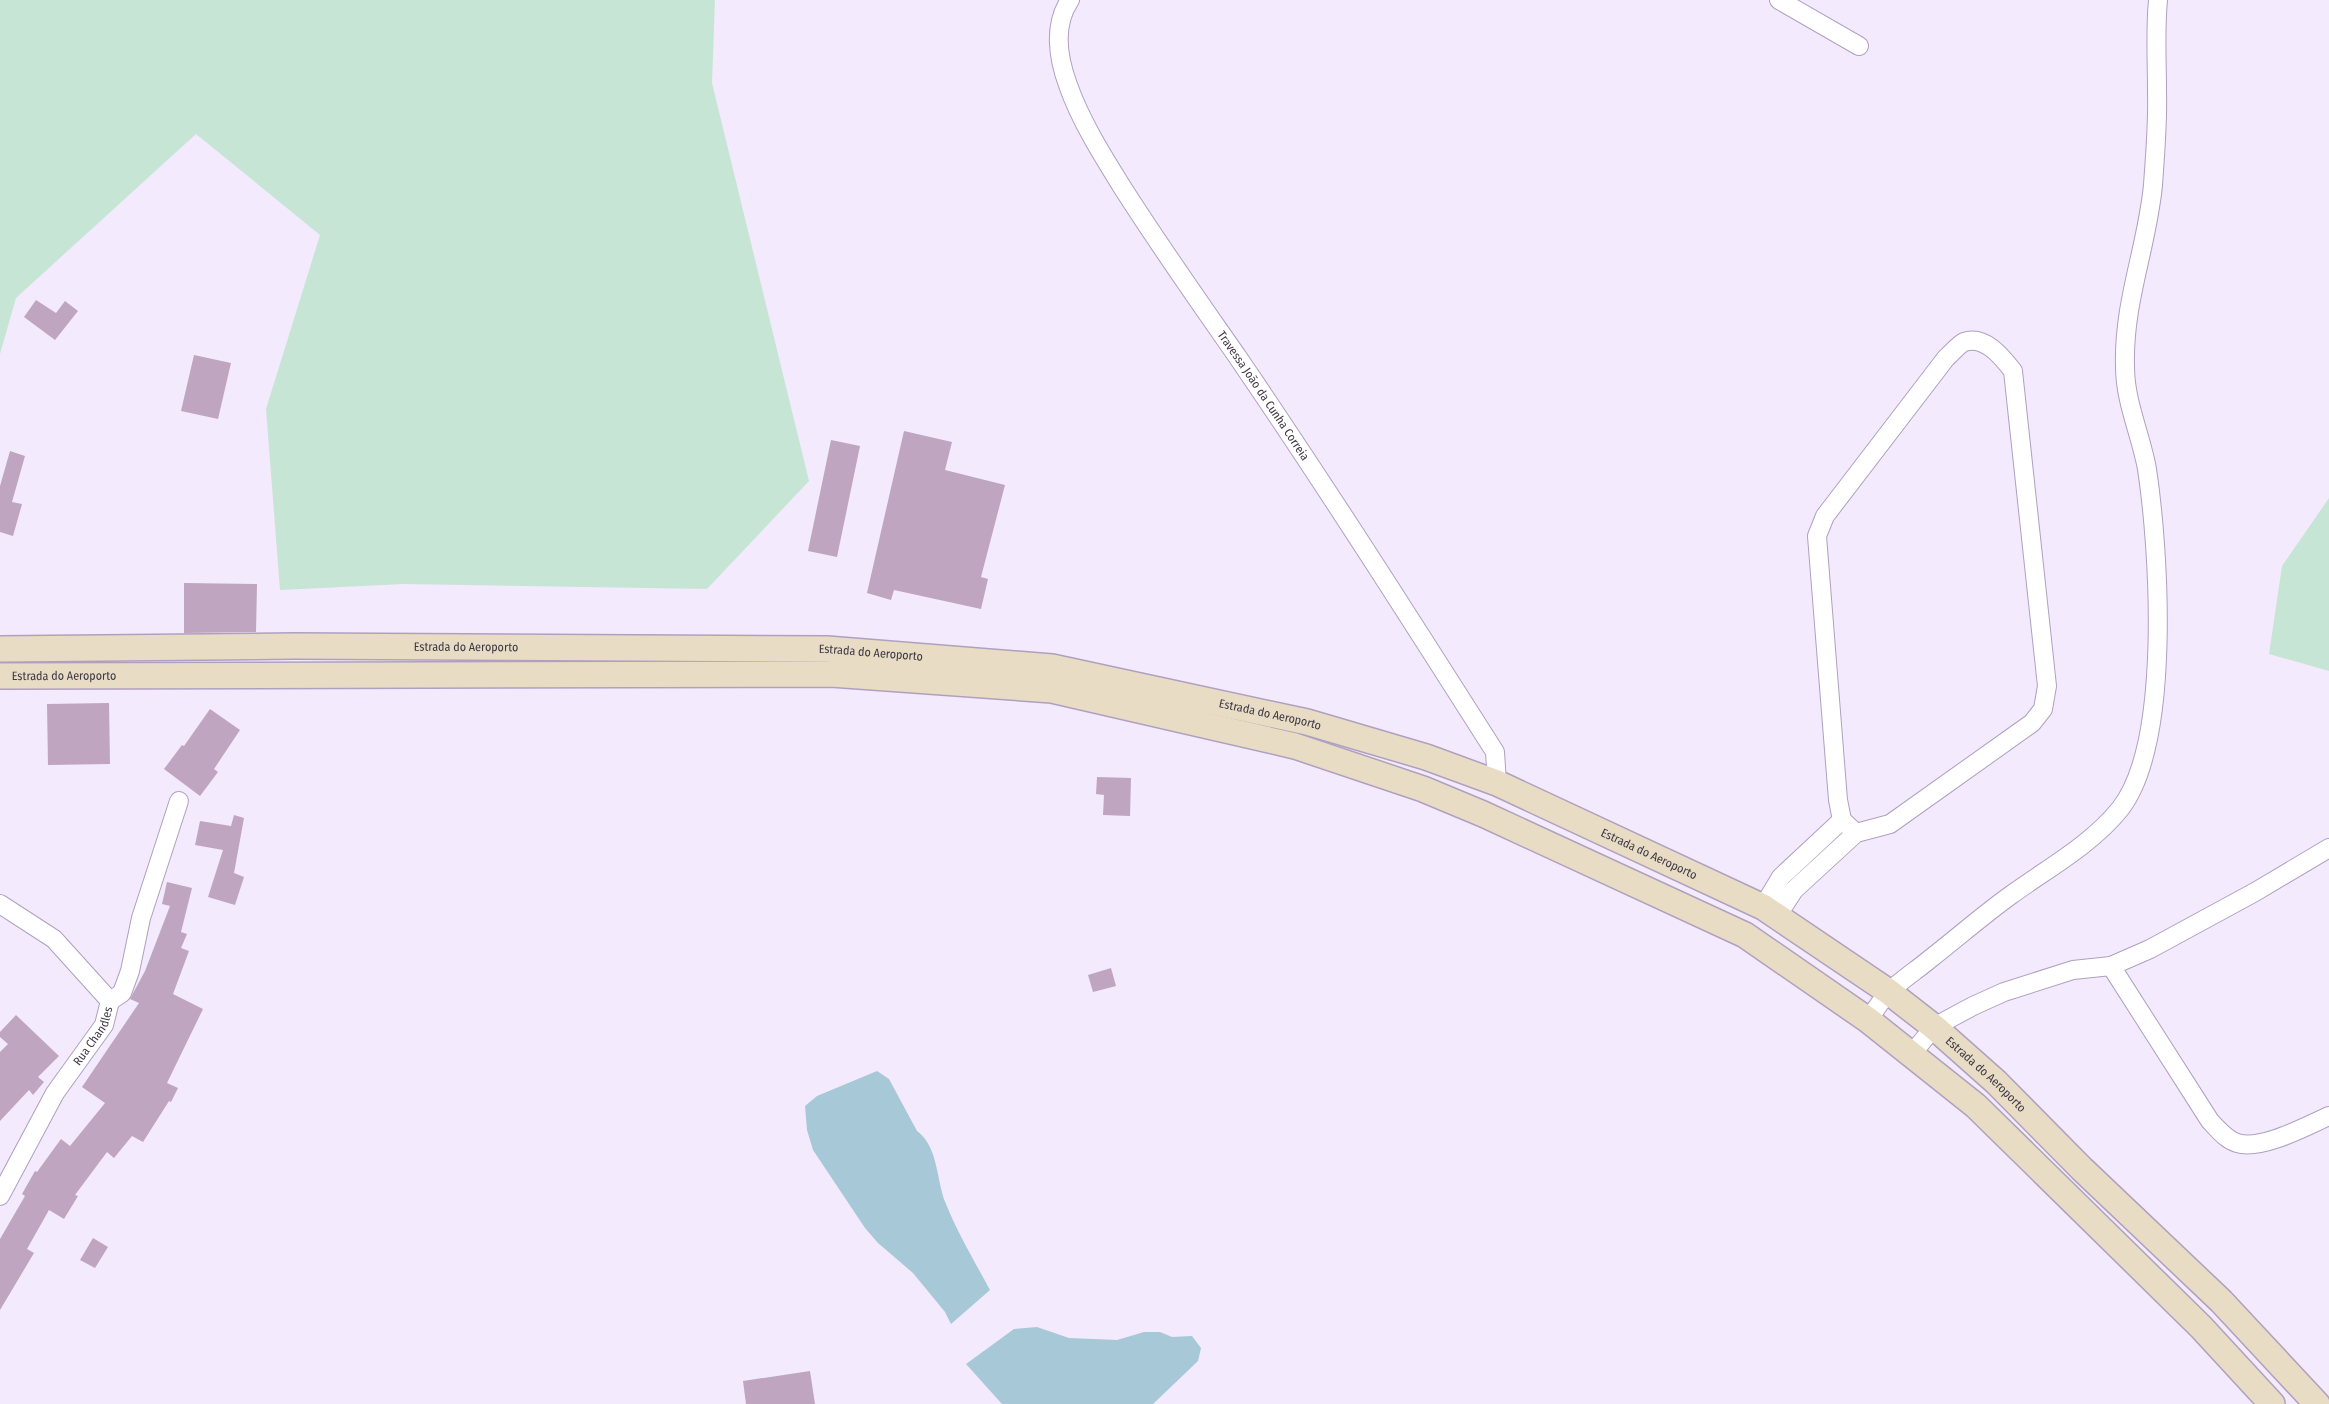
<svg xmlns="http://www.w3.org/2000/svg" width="2329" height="1404" font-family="'Fira Sans Condensed',sans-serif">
<rect width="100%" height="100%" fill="#f3eafe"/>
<g fill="#c7e5d4">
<path d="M 0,0 L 715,0 L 712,83 L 809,481 L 707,589 L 404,584 L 280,590 L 266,409 L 320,235 L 196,134 L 16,298 L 0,354 Z"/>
<path d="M 2329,498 L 2329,671 L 2269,654 L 2282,566 Z"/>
</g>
<g fill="#a7c8d6">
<path d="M 877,1071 L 889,1079 L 917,1131 C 939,1147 936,1181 946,1204 C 958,1234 975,1262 990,1290 L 951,1324 L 945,1312 L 913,1273 L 878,1243 L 865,1228 L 813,1150 L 807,1130 L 805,1106 L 817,1096 Z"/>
<path d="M 1037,1327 L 1069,1338 L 1117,1340 L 1144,1332 L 1160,1332 L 1172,1337 L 1192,1336 L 1201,1348 L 1198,1361 L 1153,1404 L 1002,1404 L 966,1364 L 1014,1329 Z"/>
</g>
<g fill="#bfa5c0">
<path d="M 36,300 L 56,313 L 65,301 L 78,311 L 55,340 L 24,317 Z"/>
<path d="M 194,355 L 231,363 L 218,419 L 181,411 Z"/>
<path d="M 904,431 L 952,442 L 945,470 L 1005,485 L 981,577 L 988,579 L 981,609 L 894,590 L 891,600 L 867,593 Z"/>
<path d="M 831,440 L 860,446 L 837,557 L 808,551 Z"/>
<path d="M 10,451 L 25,456 L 12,502 L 22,504 L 13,536 L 0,532 L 0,486 Z"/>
<path d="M 184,583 L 257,584 L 256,632 L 184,633 Z"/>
<path d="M 109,703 L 110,764 L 48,765 L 47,704 Z"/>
<path d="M 210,709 L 240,730 L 214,769 L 218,772 L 200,796 L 164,769 L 182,745 L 184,746 Z"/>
<path d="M 1097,777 L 1131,778 L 1130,816 L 1103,815 L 1104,795 L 1096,794 Z"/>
<path d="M 234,815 L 244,818 L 234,873 L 244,877 L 235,905 L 208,897 L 223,850 L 195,845 L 200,821 L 231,826 Z"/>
<path d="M 167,882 L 192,888 L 181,932 L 187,934 L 181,948 L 189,951 L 173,994 L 203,1009 L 167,1083 L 178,1088 L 171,1102 L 169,1101 L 143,1142 L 132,1136 L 114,1158 L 107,1152 L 75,1195 L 78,1196 L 64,1219 L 49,1210 L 27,1249 L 34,1253 L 0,1310 L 0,1239 L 25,1196 L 22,1194 L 35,1171 L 37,1172 L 61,1139 L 70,1146 L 105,1103 L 82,1087 L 139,1003 L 130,999 L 145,971 L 170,906 L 162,904 Z"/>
<path d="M 1111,968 L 1116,986 L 1093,992 L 1088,975 Z"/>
<path d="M 16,1015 L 59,1056 L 38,1077 L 44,1082 L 33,1095 L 29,1090 L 0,1121 L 0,1052 L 8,1044 L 0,1037 L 0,1032 Z"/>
<path d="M 93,1238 L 108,1247 L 95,1268 L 80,1260 Z"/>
<path d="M 810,1371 L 815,1404 L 746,1404 L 743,1381 Z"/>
</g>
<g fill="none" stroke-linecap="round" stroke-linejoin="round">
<defs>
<g id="street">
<path id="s1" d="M 1070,0 C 1053,25 1058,58 1068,85 C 1081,122 1104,158 1124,190 C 1161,248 1200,303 1239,359 C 1327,488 1411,620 1495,752 L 1497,783"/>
<path d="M 1779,0 L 1859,46"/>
<path d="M 0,904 L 54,939 L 110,1001"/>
<path d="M 1763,907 L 1781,877 L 1842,820"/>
<path d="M 1777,916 L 1794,890 L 1856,833 L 1890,824 L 2032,723 L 2043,709 L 2047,686 L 2013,371 C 2002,357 1985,335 1964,342 C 1958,345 1951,354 1946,358 L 1825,516 L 1817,536 L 1838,800 L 1842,820 L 1856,833"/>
<path d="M 2111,966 L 2210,1121 C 2218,1129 2225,1139 2237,1143 C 2261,1151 2306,1126 2329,1116"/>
<path d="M 110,1001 L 122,993 L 130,971 L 141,918 L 179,801"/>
<path d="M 1868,1020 C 1875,1011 1881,1000 1889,992 C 1901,980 1917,970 1930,959 C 1957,938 1983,915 2011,895 C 2048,868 2091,845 2120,809 C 2172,743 2159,549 2147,469 C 2141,435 2125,402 2125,367 C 2123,302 2147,248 2153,185 C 2155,155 2158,123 2157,92 C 2157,61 2155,31 2158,0"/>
<path d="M 1911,1055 L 1934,1027 L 1973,1006 L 2004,992 L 2073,970 L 2111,966 L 2150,949 L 2255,892 L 2329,848"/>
<path id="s2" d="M 0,1196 L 55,1093 L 104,1025 L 110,1001"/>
</g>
<g id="secondary">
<path id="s3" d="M 0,649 L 295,646 L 827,649 L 1052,667 L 1307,722 L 1426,757 L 1497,783 L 1763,907 L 1889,992 L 1934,1027 L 1996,1082 L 2082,1169 L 2221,1301 L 2317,1404"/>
<path id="s4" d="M 0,676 L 831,674 L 1052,690 L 1295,746 L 1423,789 L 1483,814 L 1745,935 L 1868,1020 L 1976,1106 L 2201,1327 L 2272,1404"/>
</g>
</defs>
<use href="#street" stroke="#afa0c0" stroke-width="20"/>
<use href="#secondary" stroke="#afa0c0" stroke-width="28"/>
<use href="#street" stroke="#fff" stroke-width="18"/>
<use href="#secondary" stroke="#e8ddc4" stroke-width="25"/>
</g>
<g text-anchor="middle" stroke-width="4.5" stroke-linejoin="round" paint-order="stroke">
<g font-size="12" fill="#3f3946" stroke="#fcfcfc">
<text dy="4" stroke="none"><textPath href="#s1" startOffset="456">Travessa João da Cunha Correia</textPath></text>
<text dy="4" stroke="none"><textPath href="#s3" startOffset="466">Estrada do Aeroporto</textPath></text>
<text dy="4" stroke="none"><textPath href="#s3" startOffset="871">Estrada do Aeroporto</textPath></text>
<text dy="4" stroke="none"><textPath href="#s4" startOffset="64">Estrada do Aeroporto</textPath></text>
<text dy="4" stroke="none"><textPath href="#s3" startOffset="1276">Estrada do Aeroporto</textPath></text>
<text dy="4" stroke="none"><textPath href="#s3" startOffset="1681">Estrada do Aeroporto</textPath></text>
<text dy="4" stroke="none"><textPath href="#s2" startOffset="186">Rua Chandles</textPath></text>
<text dy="4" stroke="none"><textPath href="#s3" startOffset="2086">Estrada do Aeroporto</textPath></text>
</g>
</g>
</svg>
